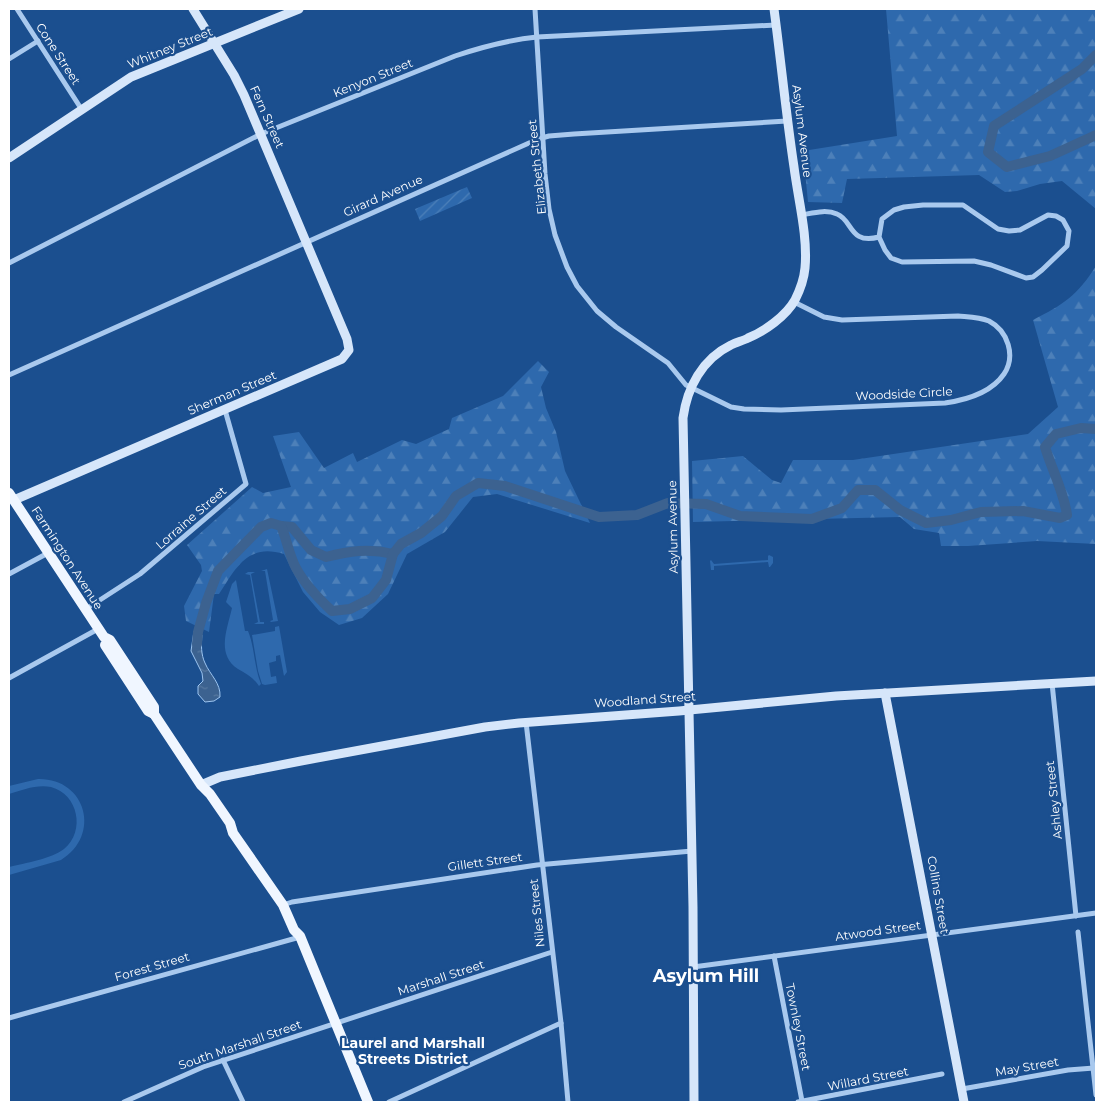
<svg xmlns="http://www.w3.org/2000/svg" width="1105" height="1111" font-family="Montserrat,sans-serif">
<defs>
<pattern id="forest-firs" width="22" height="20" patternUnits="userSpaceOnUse" patternTransform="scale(1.25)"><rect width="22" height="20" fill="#2e69ad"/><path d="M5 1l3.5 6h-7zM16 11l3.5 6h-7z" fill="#4d80b9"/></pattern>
<pattern id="garden-furrows" width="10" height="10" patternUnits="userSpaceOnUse" patternTransform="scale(1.25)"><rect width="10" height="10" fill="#2e69ad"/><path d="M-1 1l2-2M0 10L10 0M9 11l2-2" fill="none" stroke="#4d80b9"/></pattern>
<pattern id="water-ripples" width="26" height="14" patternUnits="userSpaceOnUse" patternTransform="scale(1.25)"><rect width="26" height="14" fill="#3c6290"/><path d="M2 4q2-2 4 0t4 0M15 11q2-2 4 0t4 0" fill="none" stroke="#597aa1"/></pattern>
</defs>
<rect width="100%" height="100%" fill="#1b4f8f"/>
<g fill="#2e69ad">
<path d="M 769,555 L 773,557 L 773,563 L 770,567 L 769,567 L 768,562 L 714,566 L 714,570 L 711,570 L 710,561 L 711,560 L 714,564 L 768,560 L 768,556 Z"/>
<path d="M 267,569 L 278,621 L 271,622 L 270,621 L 273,620 L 265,571 L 261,571 Z"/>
<path d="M 248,572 L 255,572 L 251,574 L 260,622 L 264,622 L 264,624 L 254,624 L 258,622 L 250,575 L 245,574 Z"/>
<path d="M 236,580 L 245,631 L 248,631 C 255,648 254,667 261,684 L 259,686 C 254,678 247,674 238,669 C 216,654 227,630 232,608 L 226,602 L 232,584 Z"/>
<path d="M 279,626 L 287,672 L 284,676 L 280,655 L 276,656 L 276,661 L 269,663 L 271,677 L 276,676 L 277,683 L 265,685 L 262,684 L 258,671 L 252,635 L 275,631 L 275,627 Z"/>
<path d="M 38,779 C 86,778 102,835 61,860 L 9,875 L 9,867 C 25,863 51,859 64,849 C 86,831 78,794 51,787 C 37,784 22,790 9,794 L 9,786 Z"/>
</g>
<g fill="url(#forest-firs)">
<path d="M 886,9 L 1096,9 L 1096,209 L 1062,181 L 1040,184 L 1017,191 L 1005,192 L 979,175 L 847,179 L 842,203 L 808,202 L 803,151 L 897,136 Z"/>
<path d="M 1096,266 L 1096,544 L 1037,541 L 968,546 L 941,546 L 939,533 L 914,529 L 900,517 L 693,522 L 692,461 L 743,456 L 772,480 L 781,483 L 793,460 L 853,460 L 1028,434 L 1058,407 L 1033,320 C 1064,304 1077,296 1096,266 Z"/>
<path d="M 538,361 L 549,372 L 541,387 L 546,408 L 556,432 L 565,471 L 590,523 L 497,494 L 473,497 L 445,532 L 407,554 L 388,594 L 362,618 L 339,625 L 320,612 L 303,592 L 284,554 C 247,543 236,568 219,594 L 214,594 L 209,632 L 186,621 L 184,606 L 202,571 L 201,565 L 187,545 L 252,487 L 263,493 L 291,487 L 273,436 L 299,432 L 324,468 L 353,453 L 357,462 L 402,440 L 416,444 L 449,429 L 452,418 L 503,396 Z"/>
</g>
<path fill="url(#garden-furrows)" d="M 467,187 L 472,198 L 420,221 L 415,209 Z"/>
<path fill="url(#water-ripples)" stroke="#9cc4f0" d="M 194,631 L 202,635 C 201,644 201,655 205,663 C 210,675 221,683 220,697 L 214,701 L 205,702 L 198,694 L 198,686 L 203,681 L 202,673 L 191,651 Z"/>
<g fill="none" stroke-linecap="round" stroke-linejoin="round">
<g stroke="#3c6290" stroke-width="10">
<path d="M 1096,55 L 1082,69 L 994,126 L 988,152 L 1007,167 L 1050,156 L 1096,135"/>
<path d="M 281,526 L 292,527 L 311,550 L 326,557 C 349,551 369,548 393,554"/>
<path d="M 197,644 L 198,632 L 206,603 L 218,571 L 261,527 L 271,523 L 281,526 C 287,540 289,555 296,568 C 305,585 318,598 332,611 L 350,609 L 372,598 L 386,580 L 393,554 L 401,544 L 421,533 L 442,516 L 456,496 L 478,483 L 505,486 L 599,517 L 637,515 L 668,503 L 706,504 L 740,516 L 812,519 L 842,508 L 858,490 L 875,490 L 900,510 L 926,523 L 951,520 L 981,512 L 1023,511 L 1060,518 L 1067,515 C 1064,492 1052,470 1045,447 L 1056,434 L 1081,428 L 1096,429"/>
</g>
<g stroke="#a9c9ee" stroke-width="5">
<path d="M 17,9 L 82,110"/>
<path d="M 535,9 L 545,174 L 549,209 L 555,235 L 567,267 L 577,286 L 597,311 L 616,327 L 668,363 L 686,385 L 731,407 L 744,409 L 781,410 L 945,403 C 966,400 991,393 1004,374 C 1016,356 1008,331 989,321 C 979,317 968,317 958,316 L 842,320 L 824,317 L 794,302"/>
<path d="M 9,59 L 38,41"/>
<path d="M 801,215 C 813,213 826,209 837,214 C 853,220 849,245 879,237 L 885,250 L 891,258 L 902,262 L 974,261 L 991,265 L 1026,278 L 1033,277 L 1042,270 L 1067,246 L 1069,231 L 1063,220 L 1056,216 L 1048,215 L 1020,230 L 1009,231 L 998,229 L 963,205 L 923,205 L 904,207 L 894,210 L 882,219 L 879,237"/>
<path d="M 9,263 L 261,134 L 455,56 C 482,47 508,40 537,37 L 776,25"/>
<path d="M 9,375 L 538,139 L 549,136 L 574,134 L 787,121"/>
<path d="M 9,574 L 48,553"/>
<path d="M 86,609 L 140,574 L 246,484 L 225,410"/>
<path d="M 9,678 L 98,629"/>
<path d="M 1052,683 L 1076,916"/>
<path d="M 526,722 L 561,1023 L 568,1102"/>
<path d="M 283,905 L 292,902 L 537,865 L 692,851"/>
<path d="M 1078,932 L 1096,1095"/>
<path d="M 774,956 L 802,1101"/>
<path d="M 693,967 L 1096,913"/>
<path d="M 9,1018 L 300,937"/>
<path d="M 223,1060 L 243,1102"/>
<path d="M 962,1089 L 1068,1070 L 1094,1068"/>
<path d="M 124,1102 L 203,1067 L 552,952"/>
<path d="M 389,1102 L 561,1023"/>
<path d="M 798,1102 L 942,1074"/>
</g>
<g stroke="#d6e6fa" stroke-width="9">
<path d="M 9,158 L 131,77 L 299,9"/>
<path d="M 14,500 L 342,359 L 349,350 L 347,339 L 244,95 L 234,75 L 193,9"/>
<path d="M 885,693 L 964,1102"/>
<path d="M 201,785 L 220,777 L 301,761 L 485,727 L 519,723 L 679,711 L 836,696 L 1096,681"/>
<path d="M 694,1102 L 693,907 L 683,418 C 687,388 702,359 731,345 C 736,342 743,341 748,338 C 765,331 786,316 795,300 C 800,290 804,279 805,268 C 808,236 798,199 794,167 C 786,114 781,61 774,9"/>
</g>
<g stroke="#f0f6ff" stroke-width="10">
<path d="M 9,493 L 104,637 L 110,640 L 133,675 L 154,707 L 154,714 L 201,785 L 210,794 L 230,823 L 233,833 L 283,905 L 294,930 L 300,936 L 368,1102"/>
<path d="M 105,645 L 148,711 L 154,714"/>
</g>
</g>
<g text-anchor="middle" stroke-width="4.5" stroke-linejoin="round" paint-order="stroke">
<g font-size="12" fill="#fff" stroke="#1b4f8f">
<text transform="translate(170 48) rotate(-22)" y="4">Whitney Street</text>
<text transform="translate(58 54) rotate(57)" y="4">Cone Street</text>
<text transform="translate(373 78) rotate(-22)" y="4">Kenyon Street</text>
<text transform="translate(267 117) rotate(66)" y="4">Fern Street</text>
<text transform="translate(802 131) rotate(83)" y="4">Asylum Avenue</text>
<text transform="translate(537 167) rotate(-96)" y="4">Elizabeth Street</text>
<text transform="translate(383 196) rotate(-24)" y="4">Girard Avenue</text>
<text transform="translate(232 393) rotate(-23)" y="4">Sherman Street</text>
<text transform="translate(904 394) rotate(-3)" y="4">Woodside Circle</text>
<text transform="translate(191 518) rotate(-41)" y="4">Lorraine Street</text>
<text transform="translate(673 527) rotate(-91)" y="4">Asylum Avenue</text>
<text transform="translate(67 558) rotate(57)" y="4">Farmington Avenue</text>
<text transform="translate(645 700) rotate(-4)" y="4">Woodland Street</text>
<text transform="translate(1054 800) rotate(-96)" y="4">Ashley Street</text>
<text transform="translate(485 862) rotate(-8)" y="4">Gillett Street</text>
<text transform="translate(938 895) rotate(80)" y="4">Collins Street</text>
<text transform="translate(537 913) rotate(-96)" y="4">Niles Street</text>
<text transform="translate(878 931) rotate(-8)" y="4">Atwood Street</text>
<text transform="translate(152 967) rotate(-16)" y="4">Forest Street</text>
<text transform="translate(441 978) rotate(-18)" y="4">Marshall Street</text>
<text transform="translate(798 1027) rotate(79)" y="4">Townley Street</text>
<text transform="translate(240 1045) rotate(-19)" y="4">South Marshall Street</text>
<text transform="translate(1027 1067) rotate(-10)" y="4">May Street</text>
<text transform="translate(868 1079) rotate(-11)" y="4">Willard Street</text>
</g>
<g font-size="14" font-weight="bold" fill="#fff" stroke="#1b4f8f">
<text x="413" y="1048">Laurel and Marshall<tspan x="413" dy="16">Streets District</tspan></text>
</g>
<g font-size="18" font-weight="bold" fill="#fff" stroke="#1b4f8f">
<text x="706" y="982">Asylum Hill</text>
</g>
</g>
<rect width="1105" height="1111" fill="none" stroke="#ffffff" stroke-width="20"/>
</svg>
